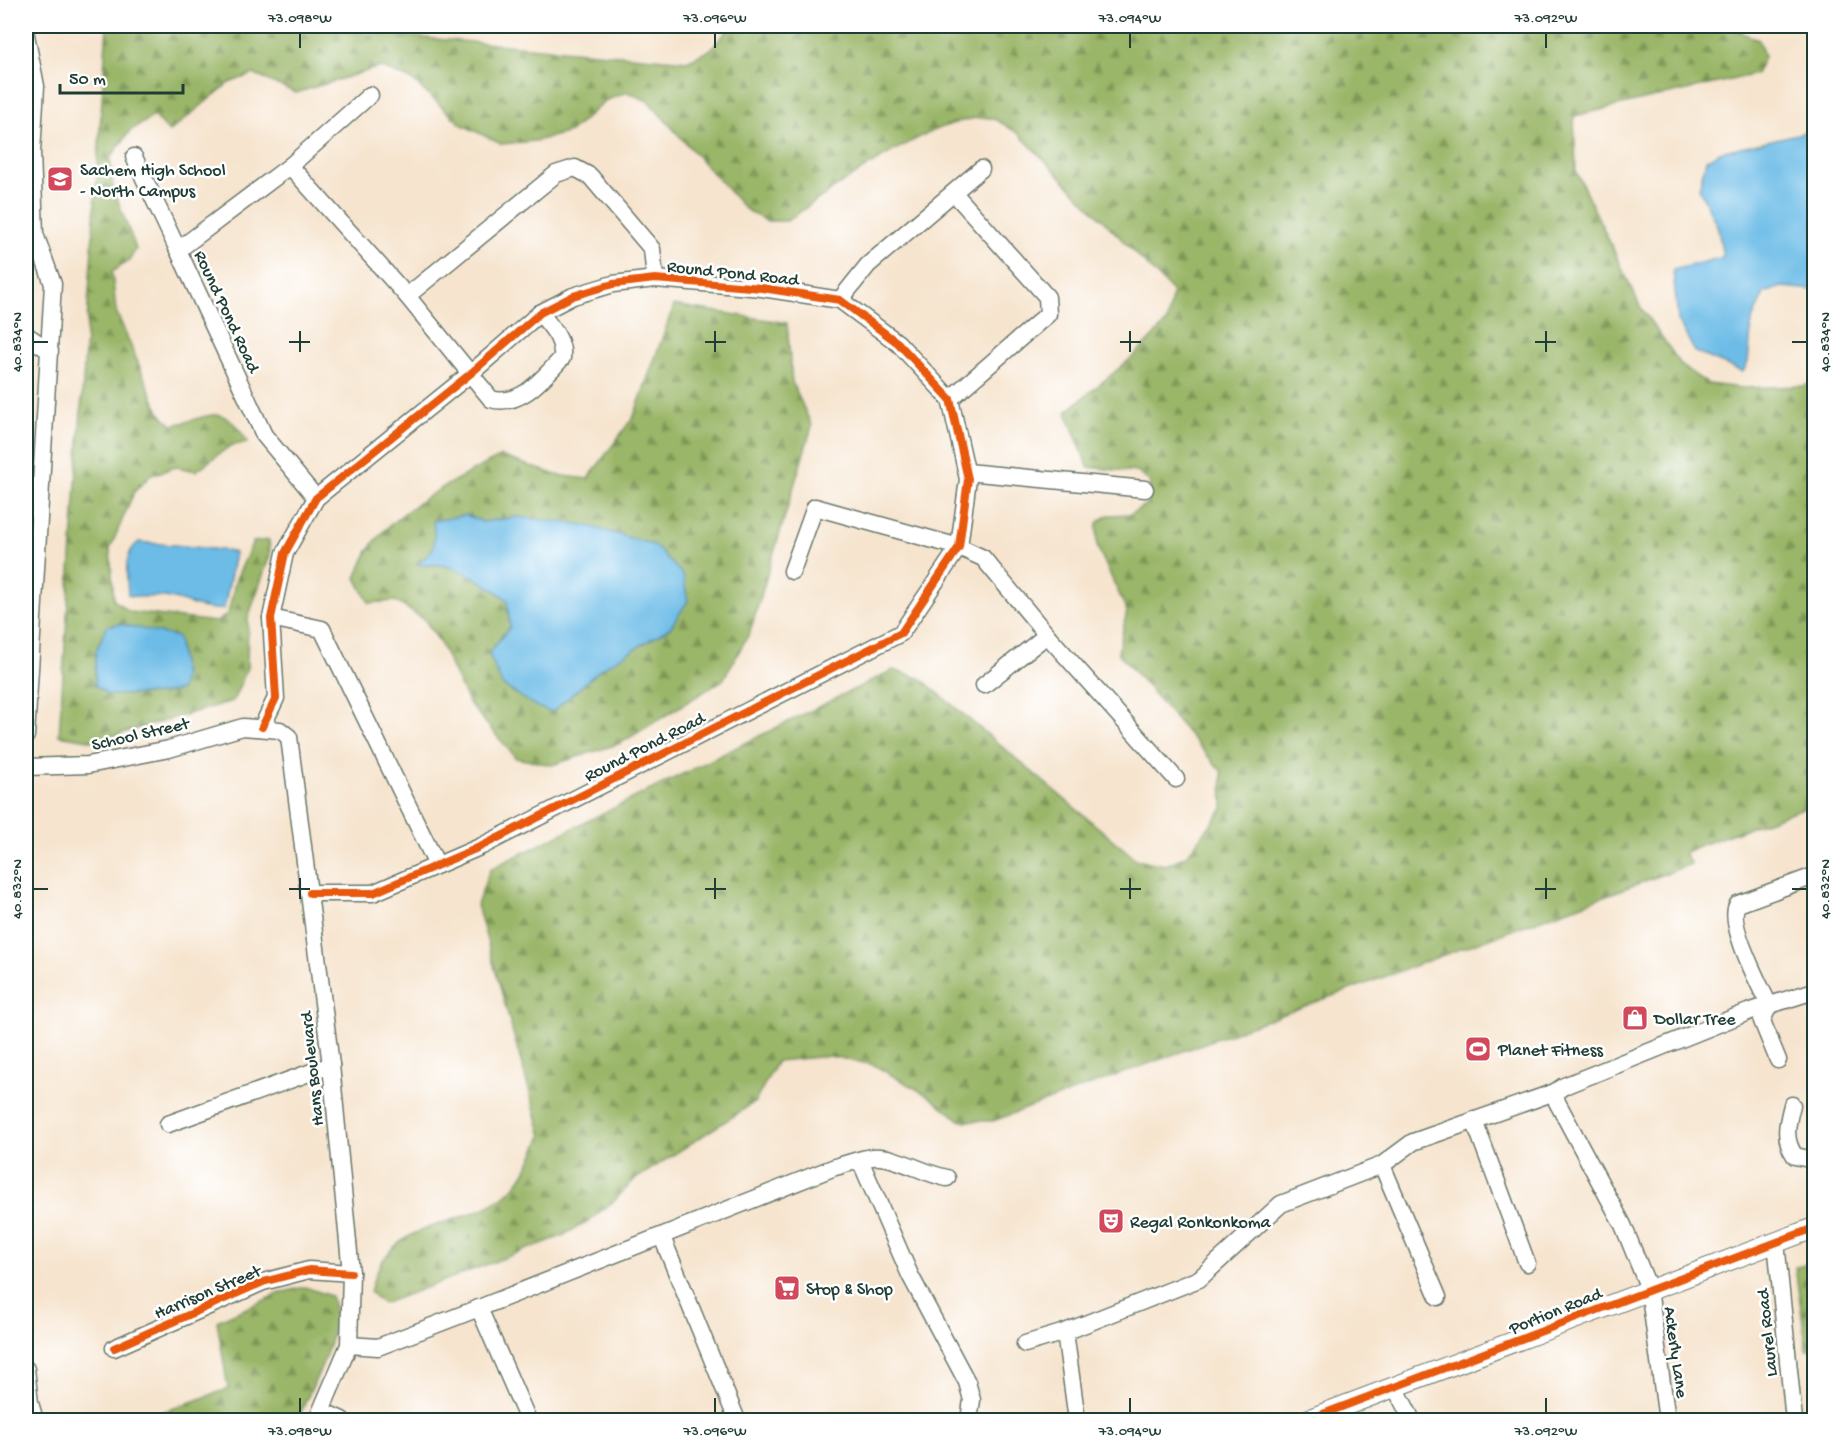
<svg xmlns="http://www.w3.org/2000/svg" width="1840" height="1446" font-family="'Gochi Hand',sans-serif">
<defs>
<pattern id="forest-firs" width="22" height="20" patternUnits="userSpaceOnUse" patternTransform="scale(1.5)"><rect width="22" height="20" fill="#9ab668"/><path d="M5 1l3.5 6h-7zM16 11l3.5 6h-7z" fill="#7d9556"/></pattern>
</defs>
<rect width="100%" height="100%" fill="#fff"/>
<filter id="ink" filterUnits="userSpaceOnUse"><feTurbulence type="fractalNoise" baseFrequency=".0167" numOctaves="2"/><feDisplacementMap in="SourceGraphic" scale="12" xChannelSelector="R" yChannelSelector="G"/><feConvolveMatrix kernelMatrix="1 2 1 2 8 2 1 2 1" color-interpolation-filters="sRGB"/></filter>
<filter id="wash" filterUnits="userSpaceOnUse"><feTurbulence type="fractalNoise" baseFrequency=".008" numOctaves="4" result="noise"/><feDisplacementMap in="SourceGraphic" scale="24" xChannelSelector="R" yChannelSelector="G"/><feGaussianBlur stdDeviation="1.35" result="paint"/><feColorMatrix in="noise" values="0 0 0 0 0 0 0 0 0 0 0 0 0 0 0 0 0 1.4 0 .05"/><feComposite in="paint" operator="in"/></filter>
<g filter="url(#wash)">
<rect width="100%" height="100%" fill="#f6e4ce"/>
<g fill="url(#forest-firs)" stroke="#5c7a4e" stroke-width="1.5" fill-rule="evenodd">
<path d="M 107,26 L 289,26 L 687,61 L 710,50 L 732,26 L 1726,26 L 1759,40 L 1764,57 L 1756,74 L 1574,116 L 1576,171 L 1641,308 L 1682,366 L 1708,384 L 1742,388 L 1803,386 L 1814,383 L 1814,804 L 1698,846 L 1684,853 L 1691,864 L 993,1121 L 961,1121 L 927,1095 L 874,1065 L 830,1056 L 777,1061 L 755,1102 L 634,1180 L 615,1200 L 590,1220 L 562,1236 L 383,1304 L 370,1292 C 387,1217 451,1232 502,1198 C 523,1184 532,1157 542,1136 L 477,905 L 490,869 L 893,670 L 920,678 L 1137,860 L 1166,865 L 1186,856 L 1223,809 L 1222,772 L 1118,653 L 1127,611 L 1097,546 L 1097,523 L 1108,515 L 1131,514 L 1148,503 L 1150,482 L 1137,472 L 1088,467 L 1066,412 L 1134,356 L 1167,322 L 1173,292 L 1018,133 C 1010,129 998,119 990,118 C 937,112 830,191 787,221 L 766,221 L 745,209 L 648,101 L 627,92 L 605,101 L 570,132 L 535,141 L 501,144 L 461,124 L 412,80 L 380,67 L 296,93 L 253,74 L 229,83 L 169,132 L 154,116 L 131,130 L 110,158 L 113,188 L 136,249 L 129,261 L 112,272 L 116,311 L 159,412 L 172,425 C 214,417 221,400 248,442 L 230,446 L 196,471 L 176,467 L 151,475 L 134,492 L 110,549 L 114,600 L 130,612 L 216,622 L 228,614 L 236,579 L 253,542 L 269,540 L 270,555 L 248,618 L 247,669 L 233,701 L 95,741 L 59,735 Z"/>
<path d="M 674,305 L 787,323 L 792,382 L 812,426 L 750,632 L 723,680 L 621,743 L 552,765 L 516,758 L 468,702 L 439,641 L 424,619 L 395,601 L 369,603 L 356,578 C 360,569 364,557 370,548 C 396,509 460,477 501,456 L 556,475 L 588,479 L 634,416 ZM 466,515 L 483,522 L 517,517 L 670,628 L 602,668 L 552,712 L 502,685 L 489,653 L 510,627 L 507,600 C 488,585 465,568 441,565 C 432,564 428,568 418,563 C 439,549 435,543 434,521 Z"/>
<path d="M 1814,1261 L 1814,1349 L 1807,1350 L 1795,1267 Z"/>
<path d="M 305,1287 L 331,1296 C 345,1334 311,1384 298,1420 L 140,1420 L 228,1389 L 217,1321 L 283,1292 Z"/>
</g>
<g fill="#6cbce7" stroke="#467c8e" stroke-width="1.5">
<path d="M 1814,121 L 1814,290 L 1782,287 L 1764,293 L 1752,320 L 1748,362 L 1743,372 L 1695,352 L 1678,320 L 1673,270 L 1723,257 L 1718,228 L 1699,188 L 1706,160 L 1720,152 L 1806,132 Z"/>
<path d="M 466,515 L 483,522 L 517,517 L 586,525 L 654,545 L 683,575 L 688,601 L 670,628 L 602,668 L 552,712 L 537,707 L 502,685 L 489,653 L 510,627 L 507,599 C 489,586 463,567 440,565 C 431,564 427,567 417,564 C 437,550 436,544 433,521 Z"/>
<path d="M 139,542 C 154,544 230,549 235,553 L 224,609 C 202,611 187,601 165,597 C 153,595 142,599 128,595 C 127,576 122,554 139,542 Z"/>
<path d="M 120,624 L 178,637 L 184,677 L 180,690 L 162,694 L 108,695 L 95,685 L 96,651 L 107,626 Z"/>
</g>
</g>
<g filter="url(#ink)">
<g fill="none" stroke-linecap="round" stroke-linejoin="round">
<defs>
<g id="minor">
<path d="M 26,35 L 36,86 L 32,152 L 35,234 L 53,284 L 26,736"/>
<path d="M 134,157 L 178,250"/>
<path d="M 290,166 L 370,95"/>
<path d="M 407,296 L 556,174 L 575,168 L 590,176 L 652,249 L 655,279"/>
<path d="M 840,300 L 868,265 L 981,169"/>
<path d="M 26,335 L 50,351"/>
<path d="M 950,399 L 1048,314 L 1047,297 L 954,193"/>
<path d="M 967,472 L 1145,489"/>
<path d="M 316,498 L 264,435 L 178,250 L 290,166 L 407,296 L 491,399 C 520,408 544,377 562,358 C 564,339 551,327 540,313"/>
<path d="M 792,571 L 815,507 L 959,547 L 983,558 L 1047,635 L 1176,779"/>
<path d="M 271,618 L 322,629 L 437,865"/>
<path d="M 984,685 L 1047,635"/>
<path d="M 262,727 L 276,698 L 271,618 L 285,553 L 316,498 L 470,374 L 540,313 L 573,296 L 613,284 L 655,279 L 762,288 L 840,300 L 898,343 L 950,399 L 968,479 L 959,547 L 901,633 L 482,846 L 373,893 L 310,893"/>
<path d="M 26,767 L 88,765 L 169,749 L 243,727 L 280,730 L 289,737 L 331,1065 L 351,1273 L 349,1345 L 317,1420"/>
<path d="M 1778,1060 L 1762,1021 L 1769,1005 C 1760,986 1725,920 1738,904 L 1814,876"/>
<path d="M 1555,1092 L 1557,1102 L 1623,1225 L 1649,1289 L 1667,1420"/>
<path d="M 1792,1105 C 1787,1124 1783,1139 1795,1156 L 1814,1160"/>
<path d="M 1474,1120 L 1527,1263"/>
<path d="M 168,1124 L 331,1065"/>
<path d="M 860,1160 L 910,1275 L 967,1382 L 972,1400 L 969,1420"/>
<path d="M 1382,1165 L 1438,1297"/>
<path d="M 662,1237 L 737,1420"/>
<path d="M 1776,1242 L 1794,1420"/>
<path d="M 479,1308 L 835,1167 C 847,1164 861,1158 873,1157 C 895,1155 924,1174 947,1178"/>
<path d="M 1065,1332 L 1077,1420"/>
<path d="M 1025,1344 L 1065,1332 L 1199,1279 L 1281,1204 L 1382,1165 L 1413,1142 L 1555,1092 L 1564,1086 L 1748,1012 L 1814,991"/>
<path d="M 349,1345 L 378,1347 L 479,1308 L 528,1420"/>
<path d="M 114,1348 L 263,1282 L 309,1270 L 351,1273"/>
<path d="M 26,1369 L 30,1403 L 35,1420"/>
<path d="M 1395,1387 L 1412,1420"/>
<path d="M 322,1411 L 342,1420"/>
</g>
<path id="major" d="M 1307,1420 L 1814,1228"/>
</defs>
<use href="#minor" stroke="#6a776a" stroke-width="19"/>
<use href="#major" stroke="#6a776a" stroke-width="22"/>
<use href="#minor" stroke="#fff" stroke-width="16"/>
<use href="#major" stroke="#fff" stroke-width="20"/>
<defs>
<g id="cycleway">
<path d="M 262,727 L 276,698 L 271,618 L 285,553 L 316,498 L 470,374 L 540,313 L 573,296 L 613,284 L 655,279 L 762,288 L 840,300 L 898,343 L 950,399 L 968,479 L 959,547 L 901,633 L 482,846 L 373,893 L 310,893"/>
<path d="M 114,1348 L 263,1282 L 309,1270 L 351,1273"/>
<path d="M 1307,1420 L 1814,1228"/>
</g>
</defs>
<use href="#cycleway" stroke="#fff" stroke-width="11"/>
<use href="#cycleway" stroke="#e8590c" stroke-width="8"/>
</g>
</g>
<path fill="none" stroke="#1f3d34" stroke-width="2" d="M 300,33 L 300,48M 715,33 L 715,48M 1130,33 L 1130,48M 1546,33 L 1546,48M 300,331 L 300,352M 715,331 L 715,352M 1130,331 L 1130,352M 1546,331 L 1546,352M 33,342 L 48,342M 289,342 L 310,342M 705,342 L 726,342M 1120,342 L 1141,342M 1535,342 L 1556,342M 1792,342 L 1807,342M 300,878 L 300,899M 715,878 L 715,899M 1130,878 L 1130,899M 1546,878 L 1546,899M 33,889 L 48,889M 289,889 L 310,889M 705,889 L 726,889M 1120,889 L 1141,889M 1535,889 L 1556,889M 1792,889 L 1807,889M 300,1398 L 300,1413M 715,1398 L 715,1413M 1130,1398 L 1130,1413M 1546,1398 L 1546,1413"/>
<defs>
<symbol id="school-square" viewBox="-11 -11 22 22"><rect x="-9" y="-9" width="18" height="18" rx="4" fill="#d1495b" stroke="#fff"/><path d="M0-5L7-2L0 1L-7-2ZM-4 1L0 2.5L4 1V4Q0 6-4 4Z" fill="#fff"/></symbol>
<symbol id="shop-square" viewBox="-11 -11 22 22"><rect x="-9" y="-9" width="18" height="18" rx="4" fill="#d1495b" stroke="#fff"/><path d="M-5-2.5h2.3a2.7 3.5 0 0 1 5.4 0H5L5.5 6h-11ZM-1.5-2.5h3a1.5 2.3 0 0 0-3 0Z" fill="#fff"/></symbol>
<symbol id="stadium-square" viewBox="-11 -11 22 22"><rect x="-9" y="-9" width="18" height="18" rx="4" fill="#d1495b" stroke="#fff"/><path d="M0-5a6.5 5 0 1 0 0 10a6.5 5 0 1 0 0-10ZM-3.5-1.8h7v3.6h-7Z" fill="#fff"/></symbol>
<symbol id="theatre-square" viewBox="-11 -11 22 22"><rect x="-9" y="-9" width="18" height="18" rx="4" fill="#d1495b" stroke="#fff"/><path d="M-5-5.5Q0-4 5-5.5V0Q5 5 0 6Q-5 5-5 0ZM-3.3-2.5H-1v1.5H-3.3ZM1-2.5H3.3v1.5H1ZM-2.8 1Q0 5.5 2.8 1Z" fill="#fff"/></symbol>
<symbol id="supermarket-square" viewBox="-11 -11 22 22"><rect x="-9" y="-9" width="18" height="18" rx="4" fill="#d1495b" stroke="#fff"/><path d="M-6-5.5h2.5l.6 2H6L4.5 2H-2.5L-4.4-4H-6ZM-1.5 3.2a1.3 1.3 0 1 0 .1 0ZM3 3.2a1.3 1.3 0 1 0 .1 0Z" fill="#fff"/></symbol>
</defs>
<g fill-rule="evenodd">
<use href="#school-square" x="45" y="164" width="30" height="30"/>
<use href="#shop-square" x="1620" y="1003" width="30" height="30"/>
<use href="#stadium-square" x="1463" y="1034" width="30" height="30"/>
<use href="#theatre-square" x="1096" y="1206" width="30" height="30"/>
<use href="#supermarket-square" x="772" y="1273" width="30" height="30"/>
</g>
<g text-anchor="middle" stroke-width="5" stroke-linejoin="round" paint-order="stroke">
<g font-size="18" fill="#1f3d34" stroke="#fff" text-anchor="start">
<text x="80" y="175">Sachem High School<tspan x="80" dy="21">- North Campus</tspan></text>
<text x="1654" y="1024">Dollar Tree</text>
<text x="1498" y="1055">Planet Fitness</text>
<text x="1130" y="1227">Regal Ronkonkoma</text>
<text x="806" y="1294">Stop &amp; Shop</text>
</g>
<g font-size="18" fill="#1f3d34" stroke="#fff">
<text transform="translate(733 272) rotate(6)" y="6">Round Pond Road</text>
<text transform="translate(228 311) rotate(65)" y="6">Round Pond Road</text>
<text transform="translate(140 733) rotate(-13)" y="6">School Street</text>
<text transform="translate(644 746) rotate(-27)" y="6">Round Pond Road</text>
<text transform="translate(311 1069) rotate(-96)" y="6">Hans Boulevard</text>
<text transform="translate(207 1291) rotate(-23)" y="6">Harrison Street</text>
<text transform="translate(1555 1310) rotate(-22)" y="6">Portion Road</text>
<text transform="translate(1766 1333) rotate(-96)" y="6">Laurel Road</text>
<text transform="translate(1677 1352) rotate(82)" y="6">Ackerly Lane</text>
</g>
</g>
<rect width="1840" height="1446" fill="none" stroke="#fff" stroke-width="66"/>
<path d="M60 84v9h123v-9" fill="none" stroke="#1f3d34" stroke-width="3"/>
<text x="69" y="84" font-size="18" fill="#1f3d34" stroke="#ffffff" stroke-width="4.5" paint-order="stroke">50 m</text>
<rect x="33" y="33" width="1774" height="1380" fill="none" stroke="#1f3d34" stroke-width="2"/>
<g font-size="15" text-anchor="middle" fill="#1f3d34">
<text x="300" y="22">73.098°W</text>
<text x="715" y="22">73.096°W</text>
<text x="1130" y="22">73.094°W</text>
<text x="1546" y="22">73.092°W</text>
<text transform="translate(16 342) rotate(-90)" y="5">40.834°N</text>
<text transform="translate(1824 342) rotate(-90)" y="5">40.834°N</text>
<text transform="translate(16 889) rotate(-90)" y="5">40.832°N</text>
<text transform="translate(1824 889) rotate(-90)" y="5">40.832°N</text>
<text x="300" y="1435">73.098°W</text>
<text x="715" y="1435">73.096°W</text>
<text x="1130" y="1435">73.094°W</text>
<text x="1546" y="1435">73.092°W</text>
</g>
</svg>
